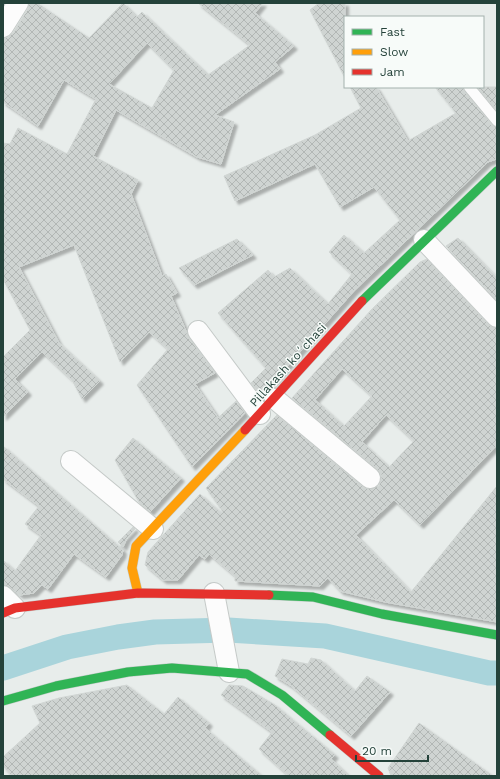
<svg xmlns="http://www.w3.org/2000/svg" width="500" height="779" font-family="'Work Sans',sans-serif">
<defs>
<pattern id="building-cross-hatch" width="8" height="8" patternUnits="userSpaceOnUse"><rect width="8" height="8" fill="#cfd4d2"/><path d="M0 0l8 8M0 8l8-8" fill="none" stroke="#b2b7b5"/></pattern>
<filter id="shadow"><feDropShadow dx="3.5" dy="3.5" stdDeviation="1" flood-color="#0004"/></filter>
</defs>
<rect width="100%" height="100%" fill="#e8edeb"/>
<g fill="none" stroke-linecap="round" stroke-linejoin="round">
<path stroke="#a9d4db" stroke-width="25" d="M 3,668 L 67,647 L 118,637 L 155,632 L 228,630 L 325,636 L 489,673 L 497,673"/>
</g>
<g fill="url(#building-cross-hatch)" stroke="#d1d6d4" fill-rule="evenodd" filter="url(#shadow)">
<path d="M 29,3 L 37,3 L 89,38 L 123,3 L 137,17 L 142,12 L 208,75 L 250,45 L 198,3 L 263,3 L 255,13 L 294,46 L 275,62 L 280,69 L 215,115 L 234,122 L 221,164 L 197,157 L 116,110 L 93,156 L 138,180 L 131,194 L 162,276 L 166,274 L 177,293 L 171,296 L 189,338 L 215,373 L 195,384 L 218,418 L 236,401 L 245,413 L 192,467 L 137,385 L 168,349 L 149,332 L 120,362 L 74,245 L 19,267 L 59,343 L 100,381 L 82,399 L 72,380 L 42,352 L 15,379 L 28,392 L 3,417 L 3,357 L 30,330 L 3,279 L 3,143 L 10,144 L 18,128 L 67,154 L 96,99 L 64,80 L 38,126 L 3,102 L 3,38 L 9,37 L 13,33 L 28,9 ZM 147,43 L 174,70 L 152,108 L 109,84 Z"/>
<path d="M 319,3 L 345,3 L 345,78 L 310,10 Z"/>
<path d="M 350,87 L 376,87 L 408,141 L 456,113 L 435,87 L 463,87 L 464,91 L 492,125 L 497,127 L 497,159 L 488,162 L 354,291 L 261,396 L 251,383 L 266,368 L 218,313 L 268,270 L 274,277 L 290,268 L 328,304 L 352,274 L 329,252 L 344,235 L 364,253 L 400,220 L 374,187 L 340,207 L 315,164 L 235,201 L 224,176 L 315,135 L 361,108 Z"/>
<path d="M 477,87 L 497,87 L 497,111 Z"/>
<path d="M 458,238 L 497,278 L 497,300 L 446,246 Z"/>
<path d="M 237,239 L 253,255 L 194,285 L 179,268 Z"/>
<path d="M 427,259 L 489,325 L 497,328 L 497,445 L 420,525 L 394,500 L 356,535 L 411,592 L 497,486 L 497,622 L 385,602 L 340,591 L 328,578 L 320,586 L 235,581 L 235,576 L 209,554 L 205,559 L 199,555 L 178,580 L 163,580 L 145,565 L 148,552 L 200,494 L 221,513 L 223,512 L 206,488 L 277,415 L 363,487 L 368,489 L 379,486 L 381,480 L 381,474 L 377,469 L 292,398 L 372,309 L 420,262 ZM 342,369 L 372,396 L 344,426 L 315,400 ZM 386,415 L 414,441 L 389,467 L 362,442 Z"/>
<path d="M 133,438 L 181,478 L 150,512 L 139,502 L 115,460 Z"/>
<path d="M 3,446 L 123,550 L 122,555 L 106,577 L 74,554 L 48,589 L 42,585 L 34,593 L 20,595 L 11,588 L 3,585 L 3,560 L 15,571 L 41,535 L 25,524 L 39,506 L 3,479 Z"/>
<path d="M 133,527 L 135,529 L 127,538 L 123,547 L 118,542 Z"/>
<path d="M 311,658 L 321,660 L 355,691 L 367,676 L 390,692 L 351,736 L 290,685 L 275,676 L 282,659 L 308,664 Z"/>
<path d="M 127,685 L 164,714 L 178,697 L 209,723 L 205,728 L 262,776 L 12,776 L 3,766 L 3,757 L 40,723 L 32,706 L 59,698 Z"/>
<path d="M 229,685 L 243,686 L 275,705 L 335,755 L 331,759 L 349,776 L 289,776 L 259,749 L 272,732 L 221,695 Z"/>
<path d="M 419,723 L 493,776 L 391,776 L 388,768 Z"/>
</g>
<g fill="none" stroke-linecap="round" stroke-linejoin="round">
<defs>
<path id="lane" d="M 469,87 L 497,121"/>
<g id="street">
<path d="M 3,27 L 18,3"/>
<path d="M 424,240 L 497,317"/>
<path d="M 198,331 L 260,414"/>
<path d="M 275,399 L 370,478"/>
<path d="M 71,461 L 153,529"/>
<path d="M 214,593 L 229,672"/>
<path d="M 3,596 L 15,608"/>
</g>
<g id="fast">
<path d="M 362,301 L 497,171"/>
<path d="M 269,595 L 313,597 L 382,614 L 497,635"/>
<path d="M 3,701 L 56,686 L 128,672 L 172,668 L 247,674 L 282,695 L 330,735"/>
</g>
<path id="slow" d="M 138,593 L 132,568 L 136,546 L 245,430"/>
<g id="jam">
<path d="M 245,430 L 362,301"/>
<path d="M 3,613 L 15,608 L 138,593 L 269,595"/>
<path d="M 330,735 L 379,776"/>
</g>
</defs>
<use href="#lane" stroke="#c5cac8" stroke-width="12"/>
<use href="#street" stroke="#c5cac8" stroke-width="22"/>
<use href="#fast" stroke="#c3cbc8" stroke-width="10"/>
<use href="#slow" stroke="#c3cbc8" stroke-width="10"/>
<use href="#jam" stroke="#c3cbc8" stroke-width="10"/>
<use href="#lane" stroke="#fcfcfc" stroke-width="10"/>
<use href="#street" stroke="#fcfcfc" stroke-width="20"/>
<use href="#fast" stroke="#30b455" stroke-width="9"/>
<use href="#slow" stroke="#ff9f0a" stroke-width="9"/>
<use href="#jam" stroke="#e5322d" stroke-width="9"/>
</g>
<g text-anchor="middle" stroke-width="3" stroke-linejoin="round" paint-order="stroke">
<g font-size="12" fill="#24423a" stroke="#f7fbf9">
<text transform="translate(288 365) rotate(-48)" y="4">Pillakash koʻchasi</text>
</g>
</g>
<rect width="500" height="779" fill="none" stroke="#24423a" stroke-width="8"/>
<rect x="344" y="16" width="140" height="72" fill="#f7fbf9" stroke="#a3b1ad"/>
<rect x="352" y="29" width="20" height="6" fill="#30b455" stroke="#a3b1ad"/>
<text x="380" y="36" font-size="12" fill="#24423a">Fast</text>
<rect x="352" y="49" width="20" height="6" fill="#ff9f0a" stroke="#a3b1ad"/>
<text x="380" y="56" font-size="12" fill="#24423a">Slow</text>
<rect x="352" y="69" width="20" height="6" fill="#e5322d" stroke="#a3b1ad"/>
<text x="380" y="76" font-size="12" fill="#24423a">Jam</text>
<path d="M356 755v6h72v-6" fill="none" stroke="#24423a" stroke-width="2"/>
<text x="362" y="755" font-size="12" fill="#24423a" stroke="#f7fbf9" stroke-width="3" paint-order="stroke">20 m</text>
</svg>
